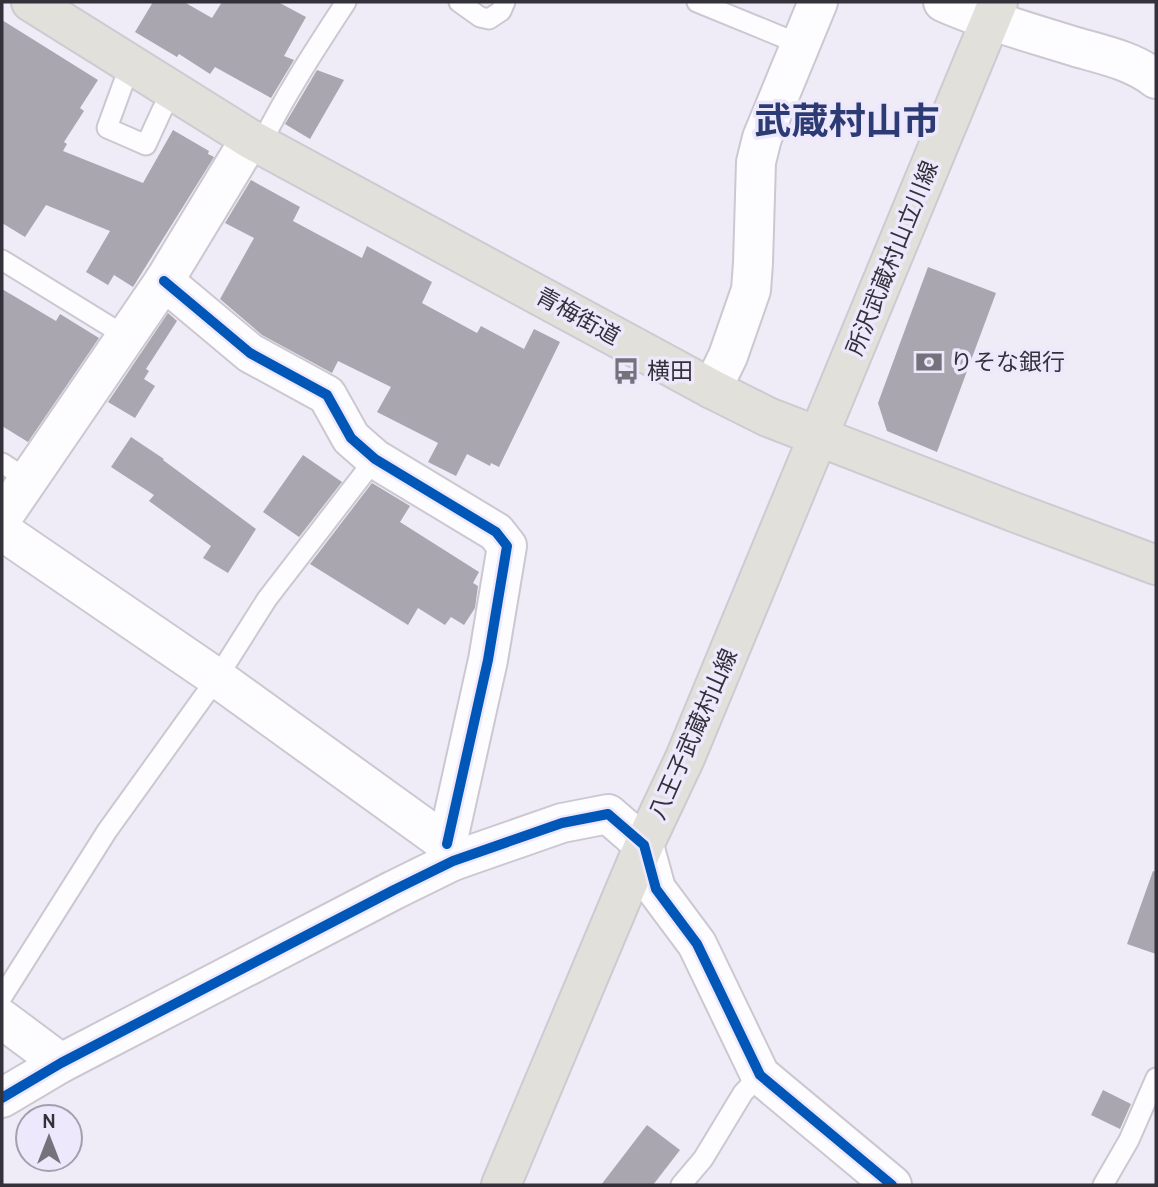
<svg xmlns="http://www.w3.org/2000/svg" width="1158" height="1187" font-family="Cabin,'Noto Sans JP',sans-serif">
<rect width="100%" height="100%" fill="#f0ecf7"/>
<g fill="#a9a6af">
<path d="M 153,2 L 184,2 L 212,18 L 222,2 L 278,2 L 306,17 L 284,56 L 294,60 L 271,98 L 215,67 L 210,74 L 179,54 L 177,57 L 135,32 Z"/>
<path d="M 2,20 L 98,80 L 80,108 L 84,111 L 64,142 L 67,144 L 63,151 L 143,183 L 173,130 L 209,151 L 208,154 L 214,157 L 133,287 L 114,275 L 108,285 L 86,272 L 110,231 L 46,205 L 25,237 L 2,223 Z"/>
<path d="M 317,70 L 344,80 L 310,139 L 285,124 Z"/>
<path d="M 251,180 L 300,207 L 293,221 L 362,258 L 367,246 L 432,282 L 422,303 L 477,333 L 481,326 L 524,349 L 534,329 L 560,342 L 499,467 L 491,463 L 490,466 L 467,454 L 456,476 L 428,462 L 438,443 L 377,412 L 391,387 L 338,361 L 332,373 L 262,335 L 220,299 L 254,238 L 225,223 Z"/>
<path d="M 928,267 L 996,293 L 937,452 L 887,431 L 878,403 Z"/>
<path d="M 2,289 L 56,321 L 60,314 L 99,338 L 28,442 L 2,426 Z"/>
<path d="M 168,313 L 177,321 L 146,369 L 149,371 L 144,379 L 155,386 L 135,418 L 108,402 Z"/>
<path d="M 131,437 L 164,459 L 163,460 L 256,529 L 228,573 L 203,558 L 211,546 L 149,501 L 154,495 L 111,467 Z"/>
<path d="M 303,455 L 342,482 L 299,537 L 263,512 Z"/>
<path d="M 372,483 L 410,506 L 400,522 L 479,572 L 473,583 L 478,586 L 475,608 L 464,625 L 451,617 L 445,625 L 418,608 L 408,625 L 310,564 Z"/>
<path d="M 1153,871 L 1156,872 L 1156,954 L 1127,944 Z"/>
<path d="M 1103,1090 L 1131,1104 L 1120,1129 L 1091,1115 Z"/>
<path d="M 647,1125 L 680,1150 L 653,1185 L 601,1185 Z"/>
</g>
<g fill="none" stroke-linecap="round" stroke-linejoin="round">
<defs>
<g id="service">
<path d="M 459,2 L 480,17 L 489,19 L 501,11 L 505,2"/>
<path d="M 697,2 L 802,45"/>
<path d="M 132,65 L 123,84 L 107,128 L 146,145 L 162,110 L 173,91"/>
<path d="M 261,144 C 285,95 316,48 346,2"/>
<path d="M 2,260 L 127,337"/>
<path d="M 2,463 L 28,480"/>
<path d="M 2,997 L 107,831 L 217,678 L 267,599 L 375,459"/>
<path d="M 681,1185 L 703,1159 L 743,1093 L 760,1075"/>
<path d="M 1103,1185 L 1129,1140 L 1156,1078"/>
</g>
<g id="minor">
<path d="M 943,2 C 986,21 1032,33 1076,47 C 1104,55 1133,61 1156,79"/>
<path d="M 164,281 L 250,353 L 327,395 L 351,438 L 375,459 L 496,532 L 507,546 L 488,660 L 447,844"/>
<path d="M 712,389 L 728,356 L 751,290 L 753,263 L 756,162 L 762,138 L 818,2"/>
<path d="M 2,518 L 164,281 L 250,139"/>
<path d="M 2,531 L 217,678 L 447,844 L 453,861"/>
<path d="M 2,1019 L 61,1063"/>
</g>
<path id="tertiary" d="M 2,1098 L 61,1063 L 394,890 L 453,861 L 562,823 L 608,814 L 644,845 L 656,889 L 697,944 L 760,1075 L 892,1185"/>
<g id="primary">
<path d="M 31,2 L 250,139 L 712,389 L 768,417 L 1011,511 L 1156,565"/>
<path d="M 501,1185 L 644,845 L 685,758 L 998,2"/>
</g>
</defs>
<use href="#service" stroke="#cbc8d1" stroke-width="23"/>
<use href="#minor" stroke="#cbc8d1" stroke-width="42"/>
<use href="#tertiary" stroke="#cbc8d1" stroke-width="42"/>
<use href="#primary" stroke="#cdcbd1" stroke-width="42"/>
<use href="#service" stroke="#fdfcfe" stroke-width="19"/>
<use href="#minor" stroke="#fdfcfe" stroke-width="38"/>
<use href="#tertiary" stroke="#fdfcfe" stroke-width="38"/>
<use href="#primary" stroke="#e2e0db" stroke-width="38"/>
<defs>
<g id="cycleway">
<path d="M 164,281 L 250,353 L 327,395 L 351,438 L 375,459 L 496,532 L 507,546 L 488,660 L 447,844"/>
<path d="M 2,1098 L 61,1063 L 394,890 L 453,861 L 562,823 L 608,814 L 644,845 L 656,889 L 697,944 L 760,1075 L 892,1185"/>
</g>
</defs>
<use href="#cycleway" stroke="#eee8fc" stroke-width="15"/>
<use href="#cycleway" stroke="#0057b8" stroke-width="10"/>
</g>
<defs>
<symbol id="bank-bare" viewBox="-9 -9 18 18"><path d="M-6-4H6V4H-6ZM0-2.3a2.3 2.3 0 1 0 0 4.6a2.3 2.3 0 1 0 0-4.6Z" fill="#76727c" stroke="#eee8fc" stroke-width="2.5" paint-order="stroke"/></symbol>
<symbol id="bus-bare" viewBox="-9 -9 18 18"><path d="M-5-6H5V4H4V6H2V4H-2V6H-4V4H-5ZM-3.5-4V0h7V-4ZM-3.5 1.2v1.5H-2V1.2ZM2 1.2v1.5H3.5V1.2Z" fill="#76727c" stroke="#eee8fc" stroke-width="2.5" paint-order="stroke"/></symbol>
</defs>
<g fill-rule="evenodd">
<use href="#bank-bare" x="910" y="343" width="38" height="38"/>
<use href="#bus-bare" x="607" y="352" width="38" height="38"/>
</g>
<g text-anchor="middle" stroke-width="7" stroke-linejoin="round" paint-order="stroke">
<g font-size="23" fill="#34313a" stroke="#eee8fc">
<text transform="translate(892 258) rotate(-68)" y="8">所沢武蔵村山立川線</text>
<text transform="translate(578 316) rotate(29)" y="8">青梅街道</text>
<text transform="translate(693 734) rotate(-66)" y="8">八王子武蔵村山線</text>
</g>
<g font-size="23" fill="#34313a" stroke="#eee8fc" text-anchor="start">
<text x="950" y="370">りそな銀行</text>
<text x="647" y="379">横田</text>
</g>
<g font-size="37" font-weight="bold" fill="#2d3b74" stroke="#eee8fc">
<text x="847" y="134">武蔵村山市</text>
</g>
</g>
<rect width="1158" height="1187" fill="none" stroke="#34313a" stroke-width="7"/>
<g transform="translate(49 1138)"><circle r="33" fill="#eee8fc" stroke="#a49fae" stroke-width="2"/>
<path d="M0-5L12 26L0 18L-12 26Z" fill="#76727c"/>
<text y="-10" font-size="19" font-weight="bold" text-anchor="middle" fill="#34313a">N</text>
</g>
</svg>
